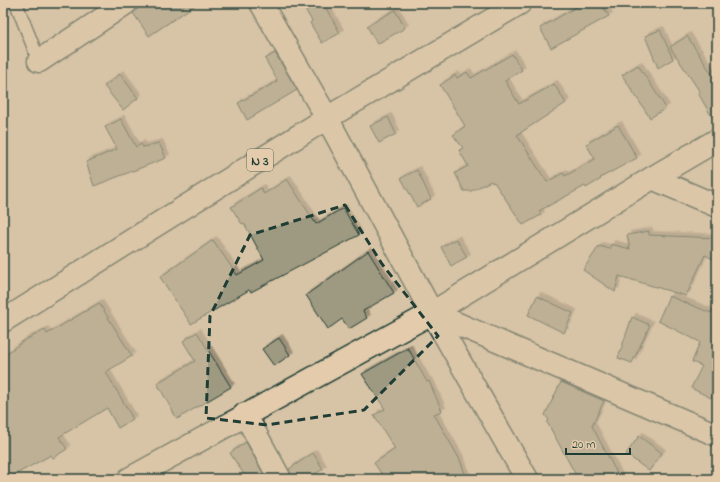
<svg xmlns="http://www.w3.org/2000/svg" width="720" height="482" font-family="'Indie Flower',sans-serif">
<defs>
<filter id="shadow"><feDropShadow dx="3.5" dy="-3.5" stdDeviation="0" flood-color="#0004"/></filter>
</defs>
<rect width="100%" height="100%" fill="#d7c3a5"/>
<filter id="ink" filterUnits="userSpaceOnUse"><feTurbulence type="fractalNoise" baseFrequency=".025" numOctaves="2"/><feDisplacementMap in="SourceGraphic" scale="8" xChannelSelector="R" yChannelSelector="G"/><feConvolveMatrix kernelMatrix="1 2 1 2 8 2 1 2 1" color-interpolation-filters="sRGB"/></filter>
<g filter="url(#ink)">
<g fill="#9e9981" stroke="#1f3d34" filter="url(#shadow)">
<path d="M 144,3 L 198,3 L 149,36 L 133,13 Z"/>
<path d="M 301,3 L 323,3 L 340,33 L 322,43 L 310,23 L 312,21 Z"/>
<path d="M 583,3 L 600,3 L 609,16 L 551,48 L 540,28 Z"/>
<path d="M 395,10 L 405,28 L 377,44 L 367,26 Z"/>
<path d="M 660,30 L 673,59 L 658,68 L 645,36 Z"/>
<path d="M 687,36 L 717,82 L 717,126 L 698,93 L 700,92 L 670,47 Z"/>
<path d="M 275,53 L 297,90 L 247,120 L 238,103 L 276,82 L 277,80 L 265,59 Z"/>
<path d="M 512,54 L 522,70 L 505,81 L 519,104 L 554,84 L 566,103 L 517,135 L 547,182 L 563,173 L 565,176 L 595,159 L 586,144 L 618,125 L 637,158 L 600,178 L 601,179 L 586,188 L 585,186 L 539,211 L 541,215 L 523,225 L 494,182 L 492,183 L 491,181 L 471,191 L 464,191 L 455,173 L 468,166 L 459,150 L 463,148 L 453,135 L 465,126 L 440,85 L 455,75 L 457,78 L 467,72 L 471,78 Z"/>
<path d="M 638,65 L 666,108 L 650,118 L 622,75 Z"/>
<path d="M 120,74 L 138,98 L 123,110 L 104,86 Z"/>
<path d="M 388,117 L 396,134 L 379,143 L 370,126 Z"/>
<path d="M 121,119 L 136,147 L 141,144 L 143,147 L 159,143 L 166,158 L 94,186 L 86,162 L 117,149 L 105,127 Z"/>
<path d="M 417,170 L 431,199 L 417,207 L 401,178 Z"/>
<path d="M 287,179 L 316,224 L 343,208 L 359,235 L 251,292 L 249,290 L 191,324 L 160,277 L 213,240 L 237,275 L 264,260 L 244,223 L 242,224 L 231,207 L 261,188 L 264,194 Z"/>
<path d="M 649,231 L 649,235 L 717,238 L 717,261 L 705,255 L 686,296 L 619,276 L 615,292 L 583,270 L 599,246 L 610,249 L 611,244 L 630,249 L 627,235 Z"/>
<path d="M 456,239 L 467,257 L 451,266 L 441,247 Z"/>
<path d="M 368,251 L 394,293 L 363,311 L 367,318 L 349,329 L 342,319 L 328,329 L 306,295 Z"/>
<path d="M 537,296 L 573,313 L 564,333 L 528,315 Z"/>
<path d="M 669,296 L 711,313 L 717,301 L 717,384 L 711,398 L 691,388 L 702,366 L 692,362 L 700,342 L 658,321 Z"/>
<path d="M 99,303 L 132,356 L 106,372 L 133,419 L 118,428 L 107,408 L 59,437 L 67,449 L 53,458 L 51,455 L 7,479 L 3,479 L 3,356 L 25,340 L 45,330 L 47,334 Z"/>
<path d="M 632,317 L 650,325 L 632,363 L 618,358 Z"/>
<path d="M 197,332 L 231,387 L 177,419 L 157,383 L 195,361 L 183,341 Z"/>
<path d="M 279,338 L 290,355 L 274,366 L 262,349 Z"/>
<path d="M 408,348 L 427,382 L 429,381 L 442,411 L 434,414 L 460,460 L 467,479 L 385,479 L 374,463 L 395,449 L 374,415 L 385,409 L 362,374 Z"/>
<path d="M 561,382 L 604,401 L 592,426 L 620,479 L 578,479 L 547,422 L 549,420 L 545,415 Z"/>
<path d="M 639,436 L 662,453 L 649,471 L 626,454 Z"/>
<path d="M 246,442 L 266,479 L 247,479 L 230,453 Z"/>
<path d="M 313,453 L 323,469 L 307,479 L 292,479 L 289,469 Z"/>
</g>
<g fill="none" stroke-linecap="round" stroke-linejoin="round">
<defs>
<path id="lane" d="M 16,3 L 39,61"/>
<g id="street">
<path d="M 261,3 L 327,118"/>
<path d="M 39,61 L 126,3"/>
<path d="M 652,178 L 717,206"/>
<path d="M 432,313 L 717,435"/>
<path d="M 245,414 L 280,479"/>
<path d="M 129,479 L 432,313 L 652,178 L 717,140"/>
</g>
<path id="secondary" d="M 327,118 L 432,313 L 527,479"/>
<path id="primary" d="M 3,321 L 327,118 L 520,3"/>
</defs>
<use href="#lane" stroke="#1f3d34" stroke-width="15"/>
<use href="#street" stroke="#1f3d34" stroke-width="25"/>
<use href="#secondary" stroke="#1f3d34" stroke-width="25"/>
<use href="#primary" stroke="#1f3d34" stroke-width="25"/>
<use href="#lane" stroke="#e3cbac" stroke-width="12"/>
<use href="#street" stroke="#e3cbac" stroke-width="22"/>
<use href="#secondary" stroke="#e3cbac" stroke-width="22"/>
<use href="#primary" stroke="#e3cbac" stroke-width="22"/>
</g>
</g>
<path d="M0 0H720V482H0ZM 345,205 L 382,264 L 438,336 L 364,410 L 267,425 L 206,418 L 210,316 L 250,235 Z" fill="#d7c3a5" fill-opacity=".55" fill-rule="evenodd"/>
<path fill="none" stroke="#1f3d34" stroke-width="3" stroke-dasharray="8 5" stroke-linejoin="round" d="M 345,205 L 382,264 L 438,336 L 364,410 L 267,425 L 206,418 L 210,316 L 250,235 Z"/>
<g text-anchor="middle" stroke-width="3" stroke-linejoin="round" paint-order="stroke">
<rect fill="#e3cbac" stroke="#5a6858" stroke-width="1" x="247" y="149" width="26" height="22" rx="3"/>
<g font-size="13" font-weight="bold" fill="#1f3d34">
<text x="260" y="165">N 3</text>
</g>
</g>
<rect width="720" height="482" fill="none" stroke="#e3cbac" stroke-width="16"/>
<rect x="8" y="8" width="704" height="466" fill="none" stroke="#1f3d34" stroke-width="1.5" filter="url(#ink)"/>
<path d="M566 448v6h64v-6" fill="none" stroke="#1f3d34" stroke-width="2"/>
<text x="572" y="448" font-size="12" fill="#1f3d34" stroke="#e3cbac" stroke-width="3" paint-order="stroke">20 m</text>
</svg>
